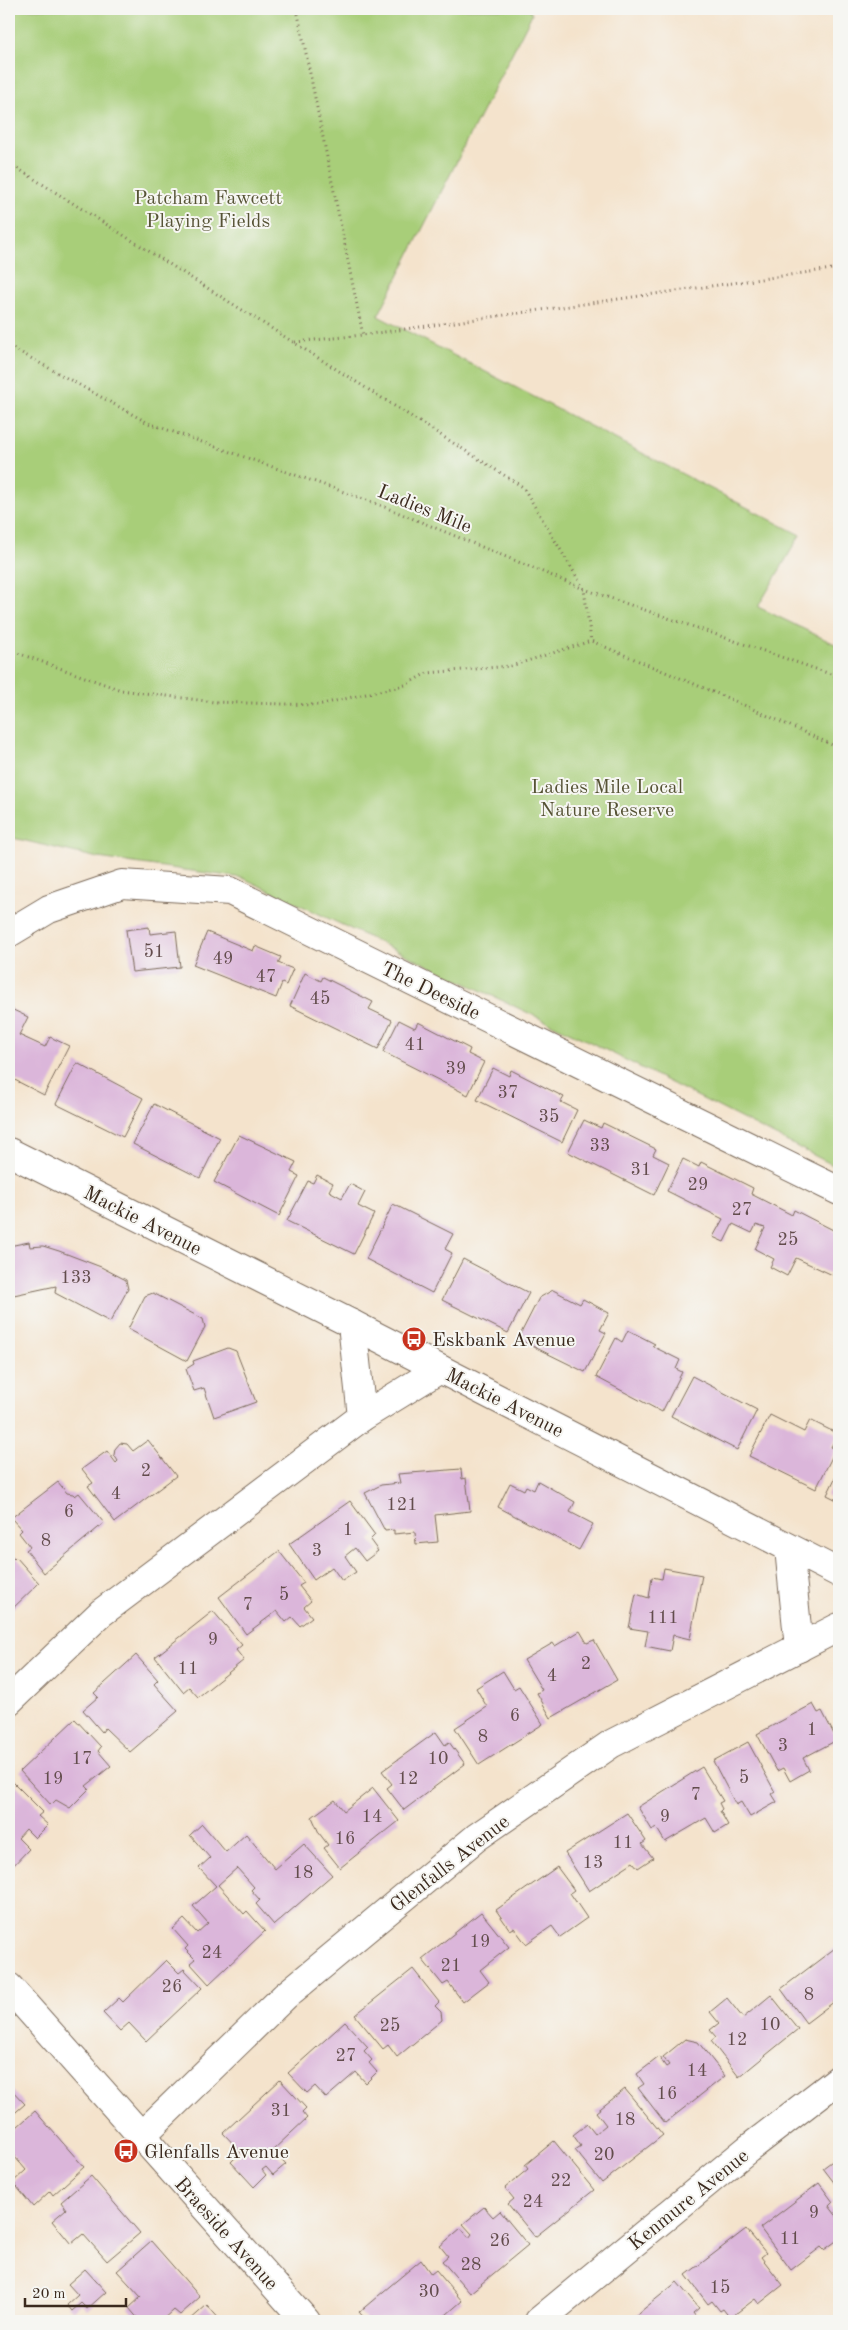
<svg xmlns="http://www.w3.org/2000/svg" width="848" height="2330" font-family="'Old Standard TT',serif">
<rect width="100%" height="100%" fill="#f6f6f2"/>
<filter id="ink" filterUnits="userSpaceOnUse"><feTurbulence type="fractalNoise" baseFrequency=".02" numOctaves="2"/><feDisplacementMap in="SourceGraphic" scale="10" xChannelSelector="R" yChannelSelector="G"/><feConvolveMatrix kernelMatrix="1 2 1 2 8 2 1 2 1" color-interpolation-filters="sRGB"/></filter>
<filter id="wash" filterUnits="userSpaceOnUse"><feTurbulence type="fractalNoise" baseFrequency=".0096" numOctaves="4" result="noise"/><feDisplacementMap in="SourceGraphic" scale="20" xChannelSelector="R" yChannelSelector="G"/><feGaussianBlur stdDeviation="1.12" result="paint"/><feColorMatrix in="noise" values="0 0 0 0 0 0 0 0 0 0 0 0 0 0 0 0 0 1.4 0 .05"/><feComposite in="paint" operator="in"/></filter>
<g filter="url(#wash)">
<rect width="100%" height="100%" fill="#f4e3cc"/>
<path fill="#a8ce79" stroke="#727c4c" d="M 9,9 L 529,9 L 532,14 L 378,316 L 800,535 L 758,607 L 839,646 L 839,1168 L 592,1043 L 243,878 L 98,858 L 9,837 Z"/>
<g id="blocks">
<g fill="#dbb6da">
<path d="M 149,927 L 150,934 L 176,931 L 180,967 L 132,972 L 126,930 Z"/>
<path d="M 207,932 L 253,951 L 255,946 L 281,957 L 278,963 L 293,969 L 286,985 L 282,983 L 276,998 L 193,965 Z"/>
<path d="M 305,973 L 321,981 L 323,977 L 373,1002 L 369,1009 L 392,1020 L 378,1049 L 290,1006 Z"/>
<path d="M 9,1008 L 28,1017 L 19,1035 L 45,1047 L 50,1037 L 69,1046 L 44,1095 L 9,1077 Z"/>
<path d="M 399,1020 L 415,1028 L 418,1022 L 470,1049 L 468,1054 L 484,1062 L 468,1095 L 383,1052 Z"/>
<path d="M 77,1063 L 143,1098 L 123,1137 L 56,1104 Z"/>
<path d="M 493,1068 L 509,1076 L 511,1070 L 564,1097 L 561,1102 L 577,1110 L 562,1142 L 477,1100 Z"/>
<path d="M 154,1104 L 220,1138 L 200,1178 L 133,1144 Z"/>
<path d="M 584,1120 L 601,1128 L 603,1123 L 656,1149 L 653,1155 L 669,1163 L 654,1195 L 568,1152 Z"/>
<path d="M 239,1135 L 296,1162 L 291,1172 L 299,1176 L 279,1216 L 214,1182 Z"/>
<path d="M 683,1159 L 699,1167 L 701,1162 L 753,1188 L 751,1194 L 792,1215 L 794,1210 L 839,1233 L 839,1278 L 796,1258 L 787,1276 L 770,1267 L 774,1259 L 755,1249 L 765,1228 L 756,1225 L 752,1233 L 733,1224 L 724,1242 L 713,1237 L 723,1219 L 667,1191 Z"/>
<path d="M 317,1175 L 333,1183 L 329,1191 L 342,1198 L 350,1184 L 365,1192 L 358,1206 L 374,1214 L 354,1254 L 287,1221 L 308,1181 L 313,1183 Z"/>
<path d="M 393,1204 L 453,1234 L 445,1249 L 452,1253 L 432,1293 L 366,1259 Z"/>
<path d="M 29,1242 L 30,1247 L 43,1246 L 59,1251 L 101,1267 L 126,1280 L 128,1289 L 110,1322 L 55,1293 L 56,1286 L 9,1296 L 9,1246 Z"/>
<path d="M 463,1259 L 529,1293 L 508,1333 L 442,1300 Z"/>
<path d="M 553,1290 L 580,1304 L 583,1299 L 609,1313 L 600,1330 L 606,1333 L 585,1372 L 518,1339 L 539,1298 Z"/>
<path d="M 153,1293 L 203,1319 L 205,1327 L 187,1361 L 128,1329 L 145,1296 Z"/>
<path d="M 628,1330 L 655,1344 L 652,1346 L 680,1360 L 676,1369 L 682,1372 L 662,1412 L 596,1377 L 616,1338 L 622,1342 Z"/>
<path d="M 228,1348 L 236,1351 L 256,1402 L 214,1417 L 204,1388 L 194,1391 L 186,1369 L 194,1364 L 193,1361 Z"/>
<path d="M 692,1376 L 757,1410 L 737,1450 L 671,1416 Z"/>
<path d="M 770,1415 L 804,1432 L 810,1420 L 838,1434 L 831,1447 L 836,1449 L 816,1489 L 749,1456 Z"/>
<path d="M 148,1440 L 176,1476 L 115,1522 L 88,1486 L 93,1483 L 82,1469 L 107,1451 L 116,1463 L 118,1461 L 114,1455 L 115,1449 L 120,1443 L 127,1444 L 133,1451 Z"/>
<path d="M 461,1469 L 462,1479 L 466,1478 L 470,1511 L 435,1515 L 438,1542 L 416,1544 L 415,1532 L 394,1534 L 394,1530 L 385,1531 L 365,1493 L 381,1485 L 400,1483 L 398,1474 Z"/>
<path d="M 839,1470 L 839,1501 L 827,1495 Z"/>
<path d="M 538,1481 L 575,1502 L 570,1512 L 593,1524 L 579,1550 L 498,1507 L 510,1483 L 524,1490 L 526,1486 L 534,1490 Z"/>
<path d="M 58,1482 L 67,1493 L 73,1494 L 75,1496 L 79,1493 L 104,1523 L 44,1573 L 26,1550 L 30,1547 L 19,1533 L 22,1530 L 11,1518 Z"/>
<path d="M 350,1501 L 375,1535 L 370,1540 L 378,1551 L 365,1561 L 355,1548 L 345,1556 L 356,1572 L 342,1581 L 332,1567 L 314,1580 L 289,1544 Z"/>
<path d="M 279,1551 L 304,1583 L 299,1586 L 311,1601 L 304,1607 L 312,1617 L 300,1626 L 292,1617 L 286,1622 L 277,1611 L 246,1634 L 219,1597 Z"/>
<path d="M 11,1556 L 14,1559 L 16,1557 L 39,1583 L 9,1612 L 9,1557 Z"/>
<path d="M 664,1568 L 702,1575 L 690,1639 L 673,1635 L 670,1651 L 645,1646 L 648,1631 L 629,1628 L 636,1594 L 649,1598 L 652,1577 L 662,1579 Z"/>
<path d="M 213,1611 L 242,1645 L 236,1650 L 244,1660 L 198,1697 L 189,1687 L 183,1692 L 155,1657 Z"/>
<path d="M 580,1631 L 587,1643 L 594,1640 L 617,1680 L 551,1718 L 537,1693 L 542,1690 L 524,1660 L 553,1643 L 555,1646 Z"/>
<path d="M 136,1655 L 158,1680 L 154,1684 L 178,1711 L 130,1752 L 105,1728 L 102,1732 L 83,1710 L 98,1697 L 94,1693 Z"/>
<path d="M 503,1671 L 514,1689 L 519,1686 L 543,1724 L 479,1765 L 455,1728 L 487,1707 L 476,1688 Z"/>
<path d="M 813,1704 L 818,1713 L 822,1711 L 837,1740 L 803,1758 L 809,1770 L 790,1781 L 783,1768 L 777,1771 L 757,1734 Z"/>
<path d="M 75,1719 L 101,1747 L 98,1751 L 111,1766 L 86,1786 L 89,1789 L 70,1808 L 56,1800 L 51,1805 L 20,1771 Z"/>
<path d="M 436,1732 L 445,1745 L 449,1742 L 465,1764 L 404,1810 L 387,1788 L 392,1784 L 382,1771 Z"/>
<path d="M 748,1742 L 775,1792 L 772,1794 L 777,1802 L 750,1817 L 741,1802 L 736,1805 L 713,1761 Z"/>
<path d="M 702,1767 L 723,1801 L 719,1803 L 722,1809 L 720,1811 L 728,1825 L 715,1833 L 706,1818 L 665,1842 L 656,1827 L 652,1830 L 638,1807 Z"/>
<path d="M 11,1780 L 43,1812 L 38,1816 L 48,1825 L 35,1838 L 26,1829 L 18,1838 L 29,1849 L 9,1870 L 9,1782 Z"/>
<path d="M 373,1788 L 399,1821 L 340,1868 L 324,1848 L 328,1845 L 319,1833 L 312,1817 L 335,1800 L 344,1811 Z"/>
<path d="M 627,1813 L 646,1841 L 642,1844 L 653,1858 L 638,1868 L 633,1862 L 589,1891 L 565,1853 Z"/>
<path d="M 202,1824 L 226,1852 L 246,1834 L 275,1869 L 304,1844 L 332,1875 L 274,1925 L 256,1904 L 260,1900 L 251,1890 L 254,1887 L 237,1868 L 218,1885 L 244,1914 L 247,1911 L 265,1931 L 209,1984 L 190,1963 L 195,1959 L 185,1949 L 188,1946 L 173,1929 L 184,1919 L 197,1933 L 208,1923 L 193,1906 L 216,1886 L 199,1868 L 210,1858 L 190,1835 Z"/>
<path d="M 557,1867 L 574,1890 L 570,1893 L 587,1918 L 560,1937 L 552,1926 L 526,1944 L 514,1928 L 510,1930 L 496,1910 Z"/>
<path d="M 481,1912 L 509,1947 L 480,1970 L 489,1982 L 463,2002 L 448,1982 L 443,1985 L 422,1959 Z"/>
<path d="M 839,1945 L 839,1998 L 806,2023 L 781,1989 Z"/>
<path d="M 166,1960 L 179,1973 L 184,1969 L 202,1988 L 146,2041 L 129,2023 L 120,2031 L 103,2013 L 119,1998 L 123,2002 Z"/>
<path d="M 413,1969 L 439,2002 L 435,2006 L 441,2012 L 442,2020 L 397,2057 L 388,2045 L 383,2049 L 355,2015 Z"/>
<path d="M 771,1995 L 798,2029 L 739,2077 L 711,2041 L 716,2037 L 710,2030 L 719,2023 L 710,2012 L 727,1998 L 743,2018 Z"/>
<path d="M 345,2022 L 368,2047 L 364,2051 L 372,2060 L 369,2063 L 377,2072 L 366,2083 L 356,2072 L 326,2098 L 315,2086 L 307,2093 L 288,2073 Z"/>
<path d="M 685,2039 L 698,2042 L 725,2076 L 665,2123 L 638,2088 L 644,2084 L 637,2074 L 659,2057 L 666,2067 L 669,2065 L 663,2057 Z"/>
<path d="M 280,2080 L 306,2108 L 302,2112 L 307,2118 L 273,2150 L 286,2164 L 273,2175 L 266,2167 L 262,2170 L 266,2175 L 254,2187 L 231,2162 L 241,2152 L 223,2133 Z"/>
<path d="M 9,2087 L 25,2104 L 9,2118 Z"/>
<path d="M 625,2089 L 663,2135 L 602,2183 L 575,2150 L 581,2146 L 573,2135 L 587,2124 L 595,2134 L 606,2125 L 596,2112 Z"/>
<path d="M 35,2111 L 84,2167 L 53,2195 L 50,2191 L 33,2207 L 13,2182 L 26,2170 L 9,2150 L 9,2134 Z"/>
<path d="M 554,2141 L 594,2190 L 535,2237 L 508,2204 L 514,2199 L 505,2188 L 528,2169 L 525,2165 Z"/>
<path d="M 839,2156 L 839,2189 L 823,2168 Z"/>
<path d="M 91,2176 L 140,2233 L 107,2261 L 83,2234 L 71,2244 L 52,2221 L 66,2209 L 61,2202 Z"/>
<path d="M 819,2183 L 833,2202 L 829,2206 L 839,2219 L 839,2239 L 824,2250 L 821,2247 L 791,2270 L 760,2228 Z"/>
<path d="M 484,2207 L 493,2217 L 500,2211 L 528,2245 L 470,2293 L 442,2261 L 448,2256 L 440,2246 L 461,2228 L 469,2238 L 472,2234 L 463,2224 Z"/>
<path d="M 746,2229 L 766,2253 L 761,2257 L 783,2285 L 759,2304 L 755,2299 L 730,2318 L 723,2309 L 720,2311 L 712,2301 L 708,2304 L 686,2275 Z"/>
<path d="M 151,2241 L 200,2297 L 180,2315 L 174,2310 L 162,2321 L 140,2321 L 129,2308 L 141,2297 L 117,2271 Z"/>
<path d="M 421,2260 L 431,2274 L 436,2270 L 462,2301 L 439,2321 L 367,2321 L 359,2312 Z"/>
<path d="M 85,2269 L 106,2292 L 87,2309 L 81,2303 L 72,2311 L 67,2305 L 78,2295 L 68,2284 Z"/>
<path d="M 677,2282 L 699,2308 L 693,2313 L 699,2321 L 629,2321 Z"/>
<path d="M 207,2305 L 221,2321 L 189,2321 Z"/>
</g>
</g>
</g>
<g filter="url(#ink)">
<use href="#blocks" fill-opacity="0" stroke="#7c6b5b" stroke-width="1"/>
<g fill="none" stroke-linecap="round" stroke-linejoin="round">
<defs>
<g id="minor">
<path d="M 9,933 L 49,909 L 122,884 L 230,891 L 839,1191"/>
<path d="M 9,1152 L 352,1324 L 839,1573"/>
<path d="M 352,1324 L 362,1417"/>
<path d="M 789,1548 L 799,1648"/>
<path d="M 9,1701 L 101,1613 L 362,1417 L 440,1369"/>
<path d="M 9,1987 L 306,2321"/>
<path d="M 140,2137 L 285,1996 L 477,1837 L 611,1744 L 839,1627"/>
<path d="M 539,2321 L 748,2149 L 839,2079"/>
</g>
</defs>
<use href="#minor" stroke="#7c6b5b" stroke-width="30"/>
<g stroke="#7c6b5b" stroke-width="3" stroke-dasharray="1 4" stroke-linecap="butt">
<path d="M 297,9 L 363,335"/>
<path d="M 9,163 L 523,487 L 584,589 L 591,641 L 735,701 L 839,748"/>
<path d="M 295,342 L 363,335 L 839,268"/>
<path d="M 9,346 L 148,423 L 375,503 L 584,589 L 839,677"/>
<path d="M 9,650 L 121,690 L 214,702 L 318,705 L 405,685 L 427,673 L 511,666 L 591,641"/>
</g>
<use href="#minor" stroke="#fff" stroke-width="28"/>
</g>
</g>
<defs>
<symbol id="bus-disc" viewBox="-11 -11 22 22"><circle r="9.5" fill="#c8321e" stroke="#f6f6f2"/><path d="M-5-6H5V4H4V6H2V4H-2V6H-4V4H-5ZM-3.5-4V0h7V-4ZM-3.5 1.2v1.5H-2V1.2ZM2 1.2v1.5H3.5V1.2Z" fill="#fff"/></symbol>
</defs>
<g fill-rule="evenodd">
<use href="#bus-disc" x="400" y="1325" width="28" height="28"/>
<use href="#bus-disc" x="112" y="2137" width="28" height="28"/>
</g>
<g text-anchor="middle" stroke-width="4" stroke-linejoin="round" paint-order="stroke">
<g font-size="18" fill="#634d4d">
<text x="154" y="957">51</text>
<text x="223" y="964">49</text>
<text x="266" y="982">47</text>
<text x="320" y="1004">45</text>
<text x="415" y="1050">41</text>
<text x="456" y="1074">39</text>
<text x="508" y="1098">37</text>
<text x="549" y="1122">35</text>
<text x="600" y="1151">33</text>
<text x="641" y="1175">31</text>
<text x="698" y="1190">29</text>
<text x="742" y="1215">27</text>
<text x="788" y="1245">25</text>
<text x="76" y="1283">133</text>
<text x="146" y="1476">2</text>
<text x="116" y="1499">4</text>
<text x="402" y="1510">121</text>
<text x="69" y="1517">6</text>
<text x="348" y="1535">1</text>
<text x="46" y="1546">8</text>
<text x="317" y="1556">3</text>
<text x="284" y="1600">5</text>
<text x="248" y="1610">7</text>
<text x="663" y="1623">111</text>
<text x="213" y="1645">9</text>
<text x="586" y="1669">2</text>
<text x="188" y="1674">11</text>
<text x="552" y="1681">4</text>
<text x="515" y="1721">6</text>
<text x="812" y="1735">1</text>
<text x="483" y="1742">8</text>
<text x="783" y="1751">3</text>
<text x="82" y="1764">17</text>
<text x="438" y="1764">10</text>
<text x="744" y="1783">5</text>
<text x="53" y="1784">19</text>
<text x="408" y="1784">12</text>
<text x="696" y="1800">7</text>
<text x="372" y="1822">14</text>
<text x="665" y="1822">9</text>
<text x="345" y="1844">16</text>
<text x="623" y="1848">11</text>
<text x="593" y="1868">13</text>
<text x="303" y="1878">18</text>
<text x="480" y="1947">19</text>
<text x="212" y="1958">24</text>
<text x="451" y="1971">21</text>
<text x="172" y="1992">26</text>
<text x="809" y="2000">8</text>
<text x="770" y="2030">10</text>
<text x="390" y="2031">25</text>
<text x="737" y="2045">12</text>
<text x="346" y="2061">27</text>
<text x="697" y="2076">14</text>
<text x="667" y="2099">16</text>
<text x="281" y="2116">31</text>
<text x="625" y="2125">18</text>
<text x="604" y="2160">20</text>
<text x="561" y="2186">22</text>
<text x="533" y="2207">24</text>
<text x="814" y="2218">9</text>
<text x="790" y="2244">11</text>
<text x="500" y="2246">26</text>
<text x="471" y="2270">28</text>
<text x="720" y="2293">15</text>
<text x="429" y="2297">30</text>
</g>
<g font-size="20" fill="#565335" stroke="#f6f6f2">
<text x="208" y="204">Patcham Fawcett<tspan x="208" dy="23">Playing Fields</tspan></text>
<text x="607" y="793">Ladies Mile Local<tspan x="607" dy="23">Nature Reserve</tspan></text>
</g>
<g font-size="20" fill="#3b2a1e" stroke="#f6f6f2">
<text transform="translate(425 508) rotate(22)" y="7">Ladies Mile</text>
<text transform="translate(431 990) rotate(26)" y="7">The Deeside</text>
<text transform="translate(143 1220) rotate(27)" y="7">Mackie Avenue</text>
<text transform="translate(505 1402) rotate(27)" y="7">Mackie Avenue</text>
<text transform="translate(449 1863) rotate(-38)" y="7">Glenfalls Avenue</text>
<text transform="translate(688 2199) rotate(-39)" y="7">Kenmure Avenue</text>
<text transform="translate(227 2233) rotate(48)" y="7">Braeside Avenue</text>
</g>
<g font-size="20" fill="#3b2a1e" stroke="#f6f6f2" text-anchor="start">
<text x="432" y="1346">Eskbank Avenue</text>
<text x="144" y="2158">Glenfalls Avenue</text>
</g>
</g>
<rect width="848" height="2330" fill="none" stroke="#f6f6f2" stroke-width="30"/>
<path d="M25 2298v8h101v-8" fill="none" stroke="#3b2a1e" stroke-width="2.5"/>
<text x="32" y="2298" font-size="15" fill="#3b2a1e" stroke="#f6f6f2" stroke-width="4" paint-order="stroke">20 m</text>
</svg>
